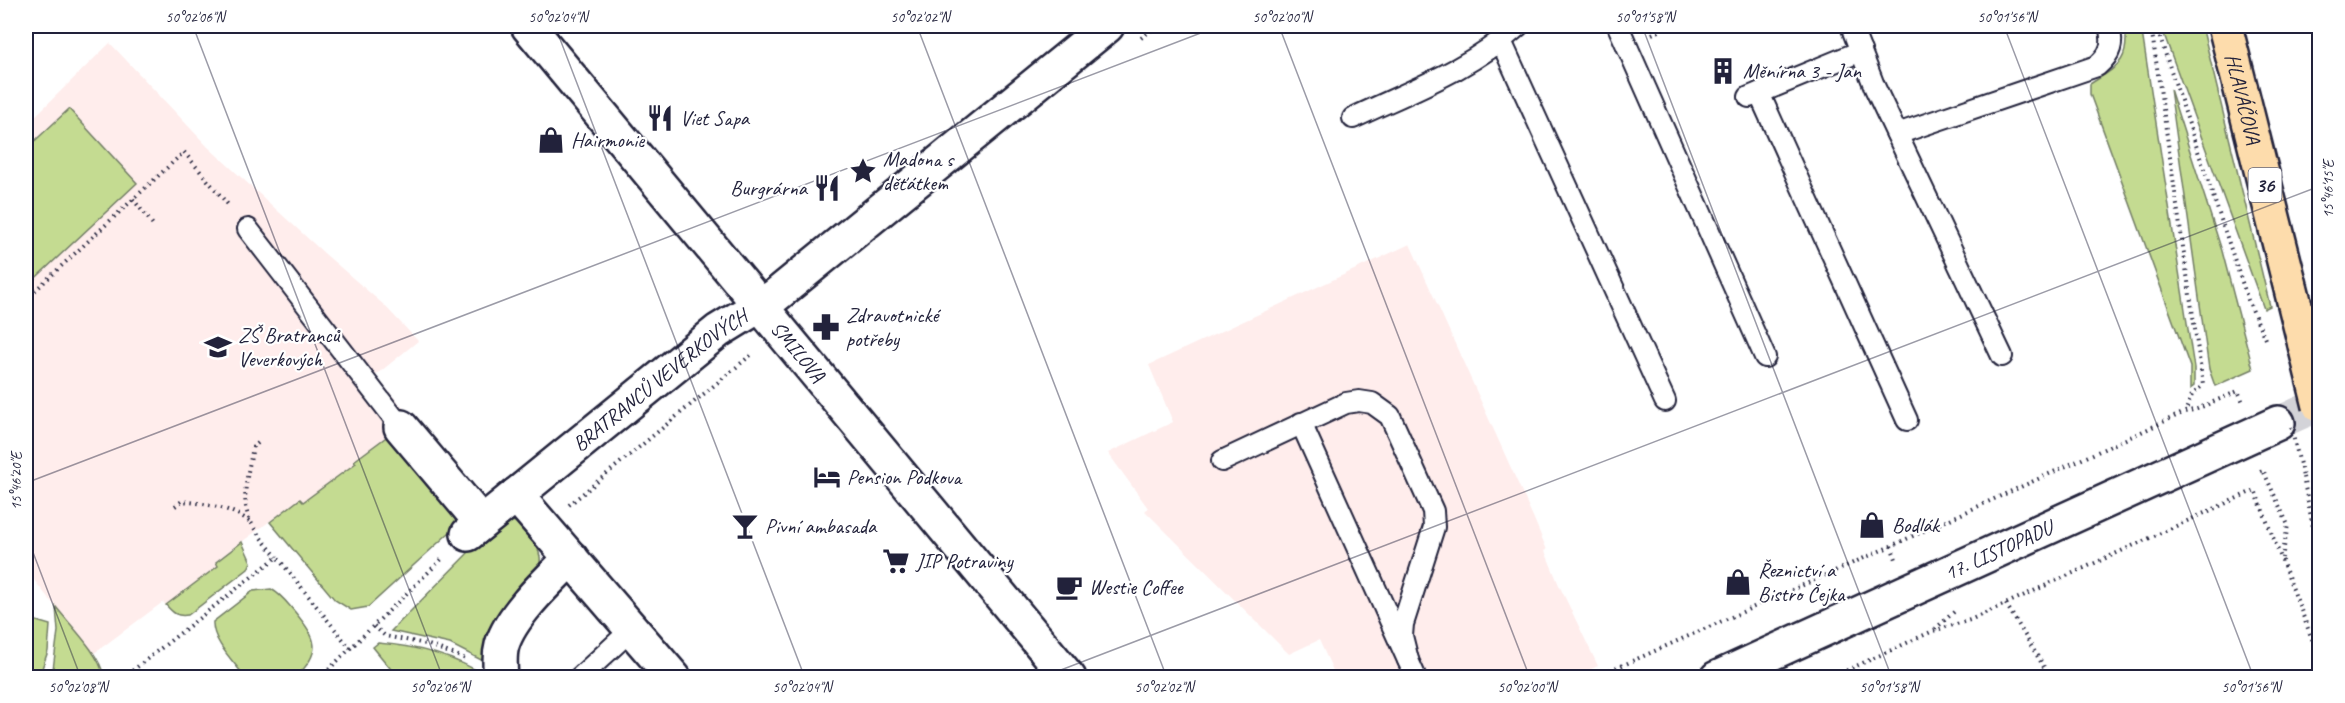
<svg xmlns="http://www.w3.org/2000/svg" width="2345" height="703" font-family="Caveat,sans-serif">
<rect width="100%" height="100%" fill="#fff"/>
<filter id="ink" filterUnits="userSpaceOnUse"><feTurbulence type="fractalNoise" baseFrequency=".0167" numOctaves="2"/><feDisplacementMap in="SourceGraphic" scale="12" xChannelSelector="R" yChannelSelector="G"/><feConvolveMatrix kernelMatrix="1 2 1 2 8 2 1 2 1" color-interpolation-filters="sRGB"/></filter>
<g filter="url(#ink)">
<g fill="#ffedec">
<path d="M 110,43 L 208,147 L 325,254 L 384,305 L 418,341 L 375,376 L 412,418 L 355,460 L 357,463 L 303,502 L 300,499 L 216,561 L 219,566 L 166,605 L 163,602 L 93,654 L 26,570 L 26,125 Z"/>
<path d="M 1410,244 L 1534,519 L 1547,550 L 1545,551 L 1559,585 L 1598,666 L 1571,678 L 1336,677 L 1319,640 L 1289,654 L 1145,511 L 1148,508 L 1108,453 L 1173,422 L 1149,365 Z"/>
</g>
<g fill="#c4db91" stroke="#737e66" stroke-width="1.5">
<path d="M 2125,26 L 2141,26 L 2194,368 L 2194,386 L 2190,389 L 2190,367 L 2090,94 L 2090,84 C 2118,66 2130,62 2125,26 Z"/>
<path d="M 2161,26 L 2202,26 L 2270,306 L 2264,309 Z"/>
<path d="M 2170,89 L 2222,251 L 2253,369 L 2215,386 L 2209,369 Z"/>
<path d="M 69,109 L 137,183 L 26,287 L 26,149 Z"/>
<path d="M 389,435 L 461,522 L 368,607 L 351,610 L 335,600 L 270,522 L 300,499 L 303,502 L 356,463 L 354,461 Z"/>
<path d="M 510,521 C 525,521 538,544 540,557 C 541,562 539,567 537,572 L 493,666 L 450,644 L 391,631 L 470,551 Z"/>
<path d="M 242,542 L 251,562 L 248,569 L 188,615 C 177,617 173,613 166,605 L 218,566 L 216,562 Z"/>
<path d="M 271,589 C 282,595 287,603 295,612 C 317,639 323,651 296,677 L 245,677 C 234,662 212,641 213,622 L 253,591 Z"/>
<path d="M 56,607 C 71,626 100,654 104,677 L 52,677 L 58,631 Z"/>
<path d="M 30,619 L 50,625 L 48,651 L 39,677 L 34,677 C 19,659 28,640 30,619 Z"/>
<path d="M 378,643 C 416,646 456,657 488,677 L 389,677 L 394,673 L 373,647 Z"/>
</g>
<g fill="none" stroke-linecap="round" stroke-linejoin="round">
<path stroke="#d3d3d8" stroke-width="33" stroke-dasharray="33 16" stroke-linecap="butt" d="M 2278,423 L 2320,404"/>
<defs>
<g id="lane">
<path d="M 1618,26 L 1765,357"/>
<path d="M 1851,26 L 1875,88 L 2002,356"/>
<path d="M 1501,41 L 1665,401"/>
<path d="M 1759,93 L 1907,420"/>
<path d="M 1749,97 L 1861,51"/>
<path d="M 1353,118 C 1412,90 1469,70 1518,26"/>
<path d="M 1897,134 L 2097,66 C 2111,54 2114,44 2109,26"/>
<path d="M 248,229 L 401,427"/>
<path d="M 1301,423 L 1416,678"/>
<path d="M 1222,461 L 1346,403 L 1359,401 L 1372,403 L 1390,416 L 1433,511 L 1434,527 L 1403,624 L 1402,636 L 1408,660"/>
<path d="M 579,678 L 632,629"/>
</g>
<g id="street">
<path id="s1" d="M 528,26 L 1069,678"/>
<path d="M 401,427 L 481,522"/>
<path d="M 516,495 L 674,678"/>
<path id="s2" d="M 468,534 L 718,331 L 775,296 L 1107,26"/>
<path d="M 501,678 C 500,667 499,656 502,645 C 511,615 549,580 571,558"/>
</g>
<g id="secondary">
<path id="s3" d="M 1717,678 L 2278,423"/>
</g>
<g id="primary">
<path id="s4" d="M 2225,26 L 2305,345"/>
</g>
</defs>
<use href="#lane" stroke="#22223b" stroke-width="24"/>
<use href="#street" stroke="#22223b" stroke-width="38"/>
<use href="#secondary" stroke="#22223b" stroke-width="38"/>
<use href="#primary" stroke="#22223b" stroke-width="38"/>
<g stroke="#22223b" stroke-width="4" stroke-dasharray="1.5 4.5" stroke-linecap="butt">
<path d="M 486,26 L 493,34"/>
<path d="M 2151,26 L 2203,385 L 2192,395 L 2185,412"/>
<path d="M 2156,26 L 2248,300 L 2265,339"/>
<path d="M 1652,34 L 1659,31 L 1657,26"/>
<path d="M 1141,38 L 1157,26"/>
<path d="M 133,199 L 154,226"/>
<path d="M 26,299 L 184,152 L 230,207"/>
<path d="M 258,443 L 253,447 C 249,469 239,501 251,522 C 257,535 268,546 277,557"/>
<path d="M 2260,471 L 2263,470 L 2288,525 L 2282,558"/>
<path d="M 2303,477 L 2320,562"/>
<path d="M 569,505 L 751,355"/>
<path d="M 175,506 L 182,501 C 206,504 229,507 249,521"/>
<path d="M 1891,546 L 1896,559"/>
<path d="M 2006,604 L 2047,672"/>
<path d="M 374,626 L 385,636 L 426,644 L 466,659"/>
<path d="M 1935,629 L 1956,610"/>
<path d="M 123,678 L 277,557 L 350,648"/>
<path d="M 320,678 L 444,557"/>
<path d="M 1594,678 L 1891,546 L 2185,412 L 2197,409 L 2238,391 L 2243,402"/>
<path d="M 1830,678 L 1933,631 L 1970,620 L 2255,490 L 2320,660"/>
</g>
<use href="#lane" stroke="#fff" stroke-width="20"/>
<use href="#street" stroke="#fff" stroke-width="33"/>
<use href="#secondary" stroke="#fff" stroke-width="33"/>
<use href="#primary" stroke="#fddcac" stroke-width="33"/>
<defs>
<path id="primary-bridge" d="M 2305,345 L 2320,406"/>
</defs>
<use href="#primary-bridge" stroke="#22223b" stroke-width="38" stroke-linecap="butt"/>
<path stroke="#22223b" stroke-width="4" stroke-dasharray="1.5 4.5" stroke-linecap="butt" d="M 2291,427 L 2303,477"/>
<use href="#primary-bridge" stroke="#fddcac" stroke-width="33"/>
</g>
</g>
<path fill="none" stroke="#22223b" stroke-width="1.5" stroke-opacity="0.45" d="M 193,26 L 443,678M 555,26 L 805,678M 917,26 L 1167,678M 1279,26 L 1530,678M 1642,26 L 1892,678M 2004,26 L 2254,678M 26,483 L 1219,26M 26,534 L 81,678M 1040,678 L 2320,186"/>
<defs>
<symbol id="building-bare" viewBox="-9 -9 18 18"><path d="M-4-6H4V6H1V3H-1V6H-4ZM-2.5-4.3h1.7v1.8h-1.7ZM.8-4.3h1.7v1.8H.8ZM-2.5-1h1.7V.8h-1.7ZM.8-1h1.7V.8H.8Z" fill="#22223b" stroke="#fff" stroke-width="2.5" paint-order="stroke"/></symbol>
<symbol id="restaurant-bare" viewBox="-9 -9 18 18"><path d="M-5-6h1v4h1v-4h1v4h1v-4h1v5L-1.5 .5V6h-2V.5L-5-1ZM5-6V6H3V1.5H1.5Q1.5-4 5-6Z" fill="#22223b" stroke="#fff" stroke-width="2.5" paint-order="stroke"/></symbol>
<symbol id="shop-bare" viewBox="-9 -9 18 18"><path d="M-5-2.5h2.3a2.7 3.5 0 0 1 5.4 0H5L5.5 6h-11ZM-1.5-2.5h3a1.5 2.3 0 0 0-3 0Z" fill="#22223b" stroke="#fff" stroke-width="2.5" paint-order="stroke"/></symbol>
<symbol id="sight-bare" viewBox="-9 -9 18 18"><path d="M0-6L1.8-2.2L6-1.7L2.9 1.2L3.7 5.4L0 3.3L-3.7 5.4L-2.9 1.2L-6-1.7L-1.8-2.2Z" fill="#22223b" stroke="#fff" stroke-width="2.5" paint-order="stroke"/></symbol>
<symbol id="pharmacy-bare" viewBox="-9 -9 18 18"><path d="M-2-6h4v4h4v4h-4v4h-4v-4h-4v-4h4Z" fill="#22223b" stroke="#fff" stroke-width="2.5" paint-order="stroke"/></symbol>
<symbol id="school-bare" viewBox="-9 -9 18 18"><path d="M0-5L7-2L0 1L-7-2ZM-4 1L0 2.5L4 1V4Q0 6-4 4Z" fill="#22223b" stroke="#fff" stroke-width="2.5" paint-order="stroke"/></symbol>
<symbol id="hotel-bare" viewBox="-9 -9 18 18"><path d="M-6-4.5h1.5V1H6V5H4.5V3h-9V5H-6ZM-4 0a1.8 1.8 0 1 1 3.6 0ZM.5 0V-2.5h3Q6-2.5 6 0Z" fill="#22223b" stroke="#fff" stroke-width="2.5" paint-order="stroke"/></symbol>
<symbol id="bar-bare" viewBox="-9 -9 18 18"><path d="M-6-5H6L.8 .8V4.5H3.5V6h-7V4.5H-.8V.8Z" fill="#22223b" stroke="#fff" stroke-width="2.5" paint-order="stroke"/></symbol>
<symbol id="supermarket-bare" viewBox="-9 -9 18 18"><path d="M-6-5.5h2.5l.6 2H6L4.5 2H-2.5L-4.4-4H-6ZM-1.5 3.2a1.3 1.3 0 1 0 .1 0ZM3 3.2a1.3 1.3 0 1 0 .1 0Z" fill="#22223b" stroke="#fff" stroke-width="2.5" paint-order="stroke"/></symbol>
<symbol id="cafe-bare" viewBox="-9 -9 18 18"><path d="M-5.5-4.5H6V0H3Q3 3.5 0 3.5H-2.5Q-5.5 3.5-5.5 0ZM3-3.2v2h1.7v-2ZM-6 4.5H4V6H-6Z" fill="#22223b" stroke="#fff" stroke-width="2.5" paint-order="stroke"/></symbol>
</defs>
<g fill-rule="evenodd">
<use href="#building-bare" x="1704" y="52" width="38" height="38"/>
<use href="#restaurant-bare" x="641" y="99" width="38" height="38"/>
<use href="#shop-bare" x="532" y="121" width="38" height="38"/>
<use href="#sight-bare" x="844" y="152" width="38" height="38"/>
<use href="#restaurant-bare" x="808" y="169" width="38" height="38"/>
<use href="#pharmacy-bare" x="807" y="308" width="38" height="38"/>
<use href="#school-bare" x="199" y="328" width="38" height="38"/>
<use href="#hotel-bare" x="808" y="458" width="38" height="38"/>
<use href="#shop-bare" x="1853" y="506" width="38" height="38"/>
<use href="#bar-bare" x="726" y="507" width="38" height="38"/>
<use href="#supermarket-bare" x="877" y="542" width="38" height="38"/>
<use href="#shop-bare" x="1719" y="563" width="38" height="38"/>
<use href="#cafe-bare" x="1050" y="568" width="38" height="38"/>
</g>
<g text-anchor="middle" stroke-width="4.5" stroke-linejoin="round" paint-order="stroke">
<rect fill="#fff" stroke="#646476" stroke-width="1.5" x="2248.5" y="168" width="33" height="34" rx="4.5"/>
<g font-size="20" font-weight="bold" fill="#22223b">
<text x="2265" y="192">36</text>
</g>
<g font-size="21" fill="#22223b" stroke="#fff" text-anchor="start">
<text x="1743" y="78">Měnírna 3 - Jan</text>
<text x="680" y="125">Viet Sapa</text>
<text x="571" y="147">Hairmonie</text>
<text x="883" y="166">Madona s<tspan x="883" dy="24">děťátkem</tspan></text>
<text x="807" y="195" text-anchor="end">Burgrárna</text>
<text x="846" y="322">Zdravotnické<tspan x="846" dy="24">potřeby</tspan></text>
<text x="238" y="342">ZŠ Bratranců<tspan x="238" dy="24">Veverkových</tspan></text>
<text x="847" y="484">Pension Podkova</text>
<text x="1892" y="532">Bodlák</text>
<text x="765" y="533">Pivní ambasada</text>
<text x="916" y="568">JIP Potraviny</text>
<text x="1758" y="577">Řeznictví a<tspan x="1758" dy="24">Bistro Čejka</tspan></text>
<text x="1089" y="594">Westie Coffee</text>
</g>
<g font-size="21" fill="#22223b" stroke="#fff">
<text dy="7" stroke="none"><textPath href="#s4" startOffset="75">HLAVÁČOVA</textPath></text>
<text dy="7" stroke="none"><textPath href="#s1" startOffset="423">SMILOVA</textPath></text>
<text dy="7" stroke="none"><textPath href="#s2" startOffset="246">BRATRANCŮ VEVERKOVÝCH</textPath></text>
<text dy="7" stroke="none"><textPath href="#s3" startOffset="309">17. LISTOPADU</textPath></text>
</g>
</g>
<rect width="2345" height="703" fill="none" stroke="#fff" stroke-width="66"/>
<rect x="33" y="33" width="2279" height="637" fill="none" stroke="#22223b" stroke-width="2"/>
<g font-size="15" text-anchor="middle" fill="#22223b">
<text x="195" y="22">50°02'06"N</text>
<text x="558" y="22">50°02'04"N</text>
<text x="920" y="22">50°02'02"N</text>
<text x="1282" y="22">50°02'00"N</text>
<text x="1645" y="22">50°01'58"N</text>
<text x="2007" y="22">50°01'56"N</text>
<text transform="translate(2328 189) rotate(-90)" y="5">15°46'15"E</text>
<text transform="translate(16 481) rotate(-90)" y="5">15°46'20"E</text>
<text x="78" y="692">50°02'08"N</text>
<text x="440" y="692">50°02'06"N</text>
<text x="802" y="692">50°02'04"N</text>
<text x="1164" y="692">50°02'02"N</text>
<text x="1527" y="692">50°02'00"N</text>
<text x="1889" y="692">50°01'58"N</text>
<text x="2251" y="692">50°01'56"N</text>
</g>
</svg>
